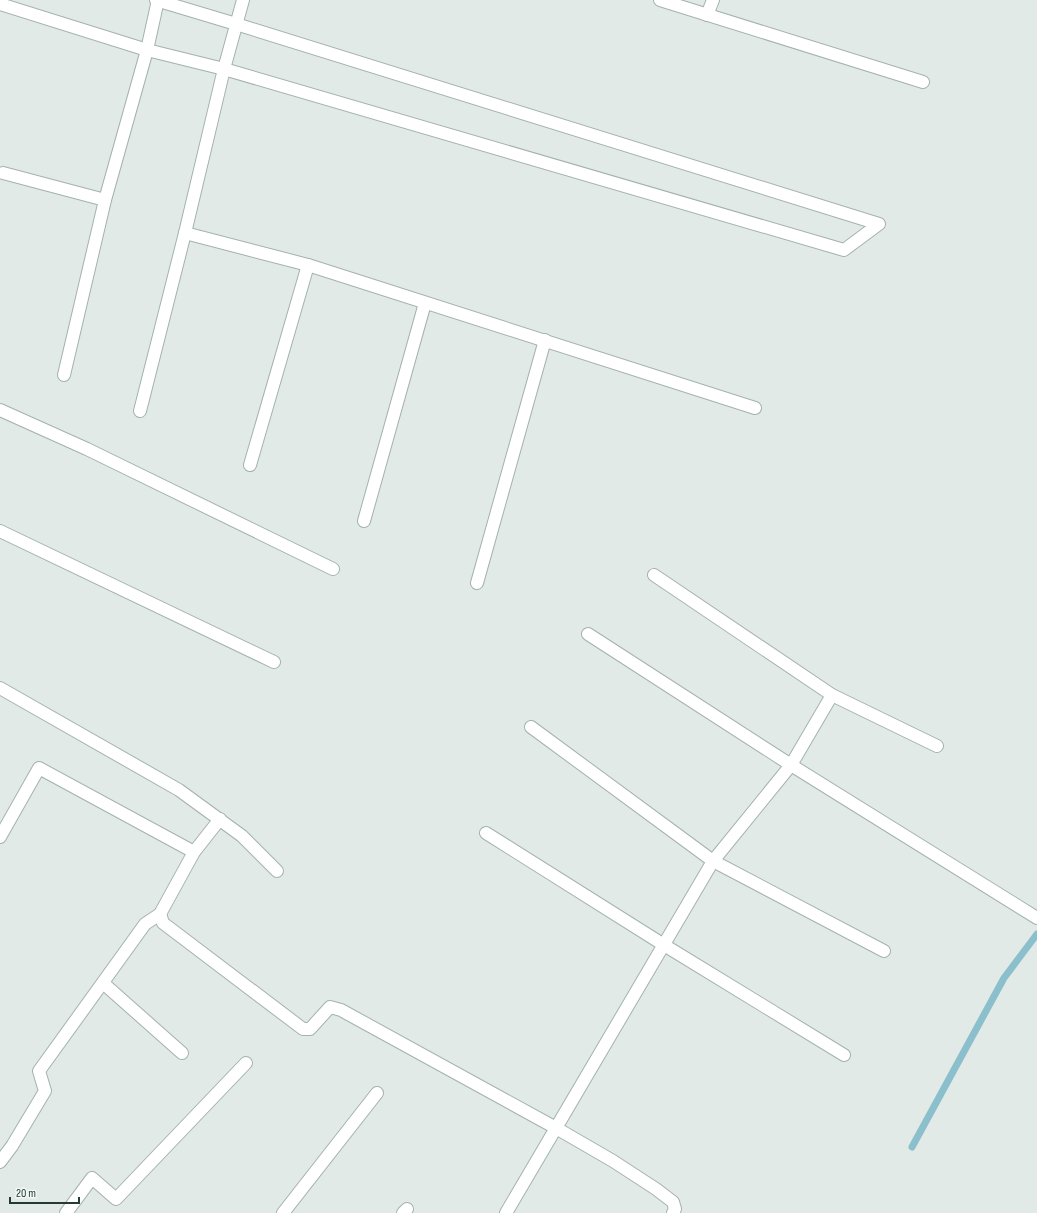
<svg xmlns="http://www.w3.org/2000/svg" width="1037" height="1213" font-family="'Sofia Sans Condensed',sans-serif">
<rect width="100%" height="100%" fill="#e1eae7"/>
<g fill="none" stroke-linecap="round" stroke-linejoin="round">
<path stroke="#8cbfcc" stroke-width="7" d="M 912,1147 L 1004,978 L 1037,934"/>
<defs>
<g id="street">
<path d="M 660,0 L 923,82"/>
<path d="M 0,4 L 147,50 L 224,69 L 844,250 L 879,224 L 236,24 L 156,0"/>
<path d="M 707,15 L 713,0"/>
<path d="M 3,173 L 105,200"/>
<path d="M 185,233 L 308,265 L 755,408"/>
<path d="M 64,375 L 105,200 L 147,50 L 158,0"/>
<path d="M 0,410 L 87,449 L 333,569"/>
<path d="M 140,411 L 185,233 L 224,69 L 243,0"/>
<path d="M 250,465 L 308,265"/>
<path d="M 364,521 L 425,303"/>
<path d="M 0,531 L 274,662"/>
<path d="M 654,575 L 832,695 L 937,746"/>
<path d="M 477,583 L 545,340"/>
<path d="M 588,634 L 791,765 L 1037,918"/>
<path d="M 0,688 L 179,790 L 242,836 L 277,871"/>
<path d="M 531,727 L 713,861 L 884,951"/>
<path d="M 486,833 L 664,945 L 844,1055"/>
<path d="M 0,837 L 39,768 L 194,852"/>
<path d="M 160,914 L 163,923 L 303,1029 L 310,1029 L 330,1007 L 341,1010 L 556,1128 L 613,1161 L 656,1189 L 673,1202 L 675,1209 L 673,1213"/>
<path d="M 103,983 L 182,1053"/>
<path d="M 0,1162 L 12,1146 L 45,1091 L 39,1071 L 145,924 L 160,914 L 194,852 L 220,819"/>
<path d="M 66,1213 L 92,1178 L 116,1199 L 246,1063"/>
<path d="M 283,1213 L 377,1093"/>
<path d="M 403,1213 L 407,1209"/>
<path d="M 506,1213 L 713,861 L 791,765 L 832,695"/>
</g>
</defs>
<use href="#street" stroke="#a4b2ae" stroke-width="14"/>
<use href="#street" stroke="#fff" stroke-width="12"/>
</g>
<path d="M10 1197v6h69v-6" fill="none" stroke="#233a35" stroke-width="2"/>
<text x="16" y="1197" font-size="12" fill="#233a35" stroke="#f1f7f5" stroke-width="3" paint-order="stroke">20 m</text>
</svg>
